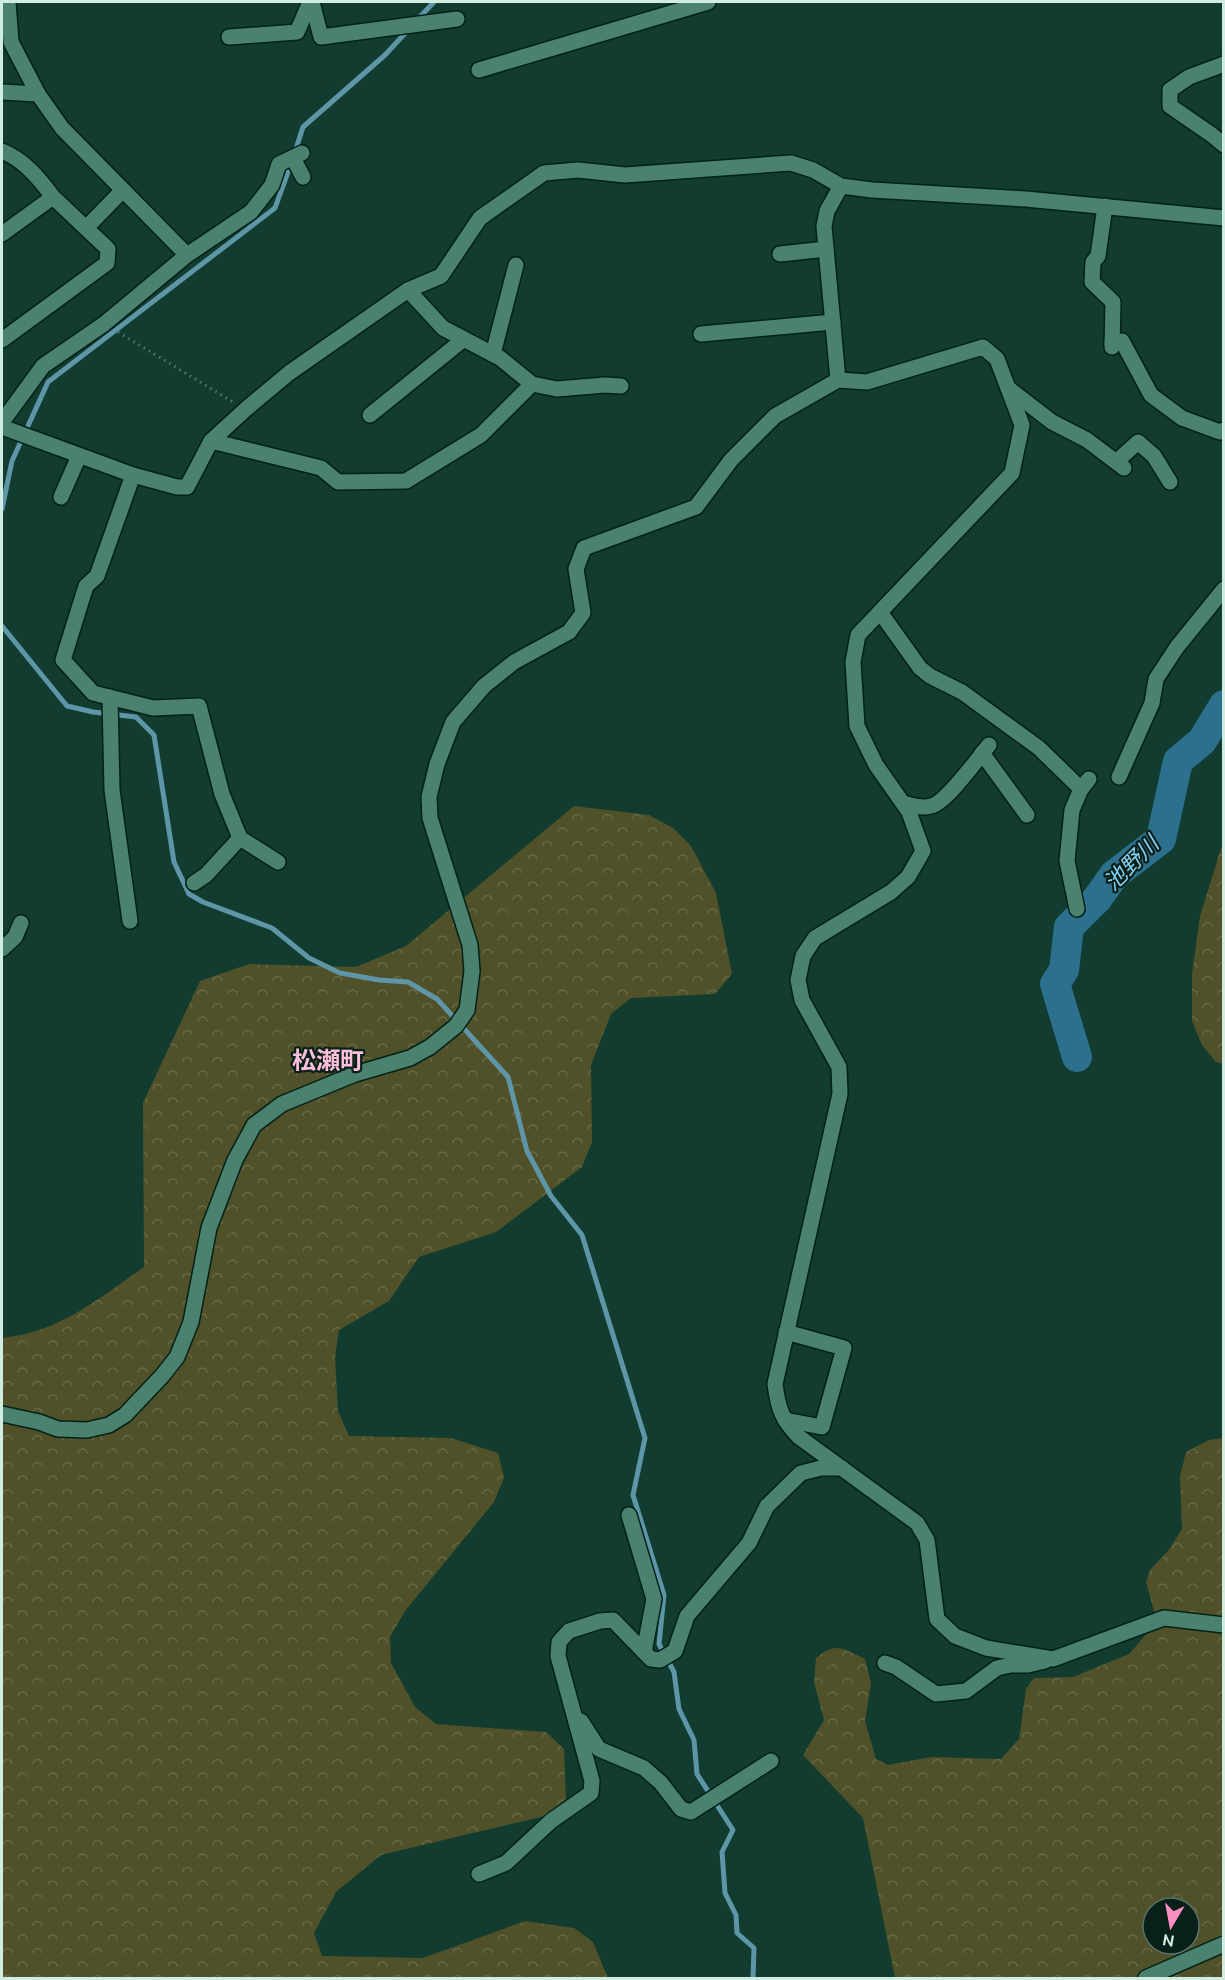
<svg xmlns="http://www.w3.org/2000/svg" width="1225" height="1980" font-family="Ubuntu,'Noto Sans JP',sans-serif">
<defs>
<pattern id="forest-crowns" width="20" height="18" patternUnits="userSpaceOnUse" patternTransform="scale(1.5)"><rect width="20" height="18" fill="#505128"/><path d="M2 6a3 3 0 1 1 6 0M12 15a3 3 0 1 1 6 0" fill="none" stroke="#686a47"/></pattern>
</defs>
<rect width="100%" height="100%" fill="#113c2f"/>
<g fill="url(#forest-crowns)" fill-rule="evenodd">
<path d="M 574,806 L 649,815 L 673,828 L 691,846 L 716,893 L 732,974 L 715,994 L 631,998 L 611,1014 L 591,1065 L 592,1142 L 582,1167 L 496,1232 L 419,1257 L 389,1301 L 339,1330 L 335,1357 L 338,1411 L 349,1436 L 451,1438 L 498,1453 L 504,1478 L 494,1502 L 405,1611 L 390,1637 L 391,1663 L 415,1707 L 436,1724 L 546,1732 L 564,1749 L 566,1799 L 545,1816 L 381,1855 L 336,1892 L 314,1933 L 322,1956 L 423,1958 L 525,1921 L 574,1928 L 593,1942 L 608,1978 L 2,1978 L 2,1338 C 60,1332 98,1299 144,1267 L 143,1103 L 200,981 L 249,964 L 356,967 L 406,946 Z"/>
<path d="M 1223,842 L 1223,1064 L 1216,1062 L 1202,1045 L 1192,1021 L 1192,974 L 1200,916 Z"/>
<path d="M 1223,1438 L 1223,1978 L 895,1978 L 863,1818 L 803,1755 L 824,1720 L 814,1682 L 816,1658 C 837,1641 843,1649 865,1659 L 871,1683 L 865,1721 L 876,1759 L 888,1765 L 931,1757 L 1001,1759 L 1019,1739 L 1026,1689 L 1034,1678 L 1073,1677 L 1129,1654 L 1157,1622 L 1146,1582 L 1150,1570 L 1168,1551 L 1182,1529 L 1180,1476 L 1186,1452 L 1209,1440 ZM 1153,1908 L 1189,1908 L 1189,1944 L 1153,1944 Z"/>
</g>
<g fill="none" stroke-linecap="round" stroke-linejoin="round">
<g stroke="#5e96a7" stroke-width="5">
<path d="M 417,20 L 434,2"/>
<path d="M 295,152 L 303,127 L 385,55 L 409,29"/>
<path d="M 2,509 L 12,461 L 48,382 L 275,208 L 292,161"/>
<path d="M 2,626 L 67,706 L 93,712 L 136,717 L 154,735 L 174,862 L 189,894 L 203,902 L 272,928 L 309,958 L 340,973 L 379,980 L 408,982 L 437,999 L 508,1077 L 527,1151 L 551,1196 L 582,1235 L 645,1438 L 633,1495 L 664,1595 L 659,1644 L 674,1672 L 679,1709 L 694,1740 L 697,1774 L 733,1830 L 722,1852 L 725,1893 L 736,1915 L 737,1933 L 754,1948 L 753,1978"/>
</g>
<path stroke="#2c708e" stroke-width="30" d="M 1077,1057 L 1055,984 L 1064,970 L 1069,927 L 1097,899 L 1114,875 L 1161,839 L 1178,761 L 1202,741 L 1224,705"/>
<defs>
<g id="minor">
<path d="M 312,2 L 321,37 L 457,19"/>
<path d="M 229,37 L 297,32 L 310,2"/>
<path d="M 1224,64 L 1189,77 L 1170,90 L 1170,106 L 1212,135 L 1224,145"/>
<path d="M 479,70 L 708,2"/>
<path d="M 2,92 L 38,94"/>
<path d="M 2,151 C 25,161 38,177 53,197"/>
<path d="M 293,158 L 303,177"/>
<path d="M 1105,206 L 1098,256 L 1093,262 L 1092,282 L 1113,302 L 1112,347"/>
<path d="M 86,228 L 123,190"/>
<path d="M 2,234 L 53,197 L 108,249 L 107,263 L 2,340"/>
<path d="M 780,254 L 826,249"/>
<path d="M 187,255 L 251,212 L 272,185 L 279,164 L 302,153"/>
<path d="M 701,334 L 833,322"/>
<path d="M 1112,343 L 1122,341 L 1151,395 L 1182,418 L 1220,432 L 1224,430"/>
<path d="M 493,354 L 516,265"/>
<path d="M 838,380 L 824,226 L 827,211 L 841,186"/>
<path d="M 532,384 L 557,389 L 605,385 L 621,386"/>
<path d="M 1008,388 L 1052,422 L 1087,440 L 1124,468"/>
<path d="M 370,415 L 464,339"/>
<path d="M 2,422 L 43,366 L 104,324 L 187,255 L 62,128 L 38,94 L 11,42 L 8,2"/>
<path d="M 2,427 L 133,475 L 177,487 L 187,487 L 211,441 L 246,409 L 289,373 L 408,290 L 441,276 L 480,218 L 544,173 L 578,170 L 625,175 L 791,163 L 813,170 L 841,186 L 872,190 L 1026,199 L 1224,218"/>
<path d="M 211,441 L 321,468 L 338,482 L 406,481 L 481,435 L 532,384 L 500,358 L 443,328 L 408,290"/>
<path d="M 1116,462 L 1138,442 L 1154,456 L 1170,482"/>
<path d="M 133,475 L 97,576 L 86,586 L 63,660 L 93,693 L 153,708 L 199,706 L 222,794 L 240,838 L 278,862"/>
<path d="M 61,497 L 79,456"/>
<path d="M 880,612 L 920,668 L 930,676 L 962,692 L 1039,748 L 1081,789"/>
<path d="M 110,697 L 112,790 L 130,921"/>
<path d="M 982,753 L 1027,815"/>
<path d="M 1119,777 L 1152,703 L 1156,679 L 1177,647 L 1224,589"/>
<path d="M 903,803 C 912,805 921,809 931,806 C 946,803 978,758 989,745"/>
<path d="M 194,883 L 206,875 L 240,838"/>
<path d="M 1077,909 L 1067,861 L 1072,810 L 1081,789 L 1089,779"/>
<path d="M 2,949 L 15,937 L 21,923"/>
<path d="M 2,1414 L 39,1422 L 58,1429 L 87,1430 L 109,1425 L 125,1415 L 162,1376 L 177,1357 L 191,1322 L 209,1228 L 235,1160 L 254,1125 L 282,1104 L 355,1074 L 410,1058 L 430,1047 L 456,1026 L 467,1010 L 472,971 L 470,945 L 430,818 L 429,797 L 437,764 L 453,722 L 484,686 L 514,662 L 569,632 L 583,613 L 576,569 L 584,548 L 696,507 L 731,460 L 775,416 L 838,380 L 867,382 L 983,347 L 997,359 L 1022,425 L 1012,473 L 858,635 L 853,662 L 857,726 L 876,765 L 909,812 L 923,851 L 908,877 L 891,892 L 815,938 L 803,956 L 798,980 L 802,1000 L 839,1067 L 840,1094 L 775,1384 C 778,1408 782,1420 799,1437 L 917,1523 L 927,1540 L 937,1619 L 955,1636 L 986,1648 L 1053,1659 L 1164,1618 L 1224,1625"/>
<path d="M 785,1420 L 822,1427 L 844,1348 L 786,1332"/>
<path d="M 629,1515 L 654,1599 L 644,1652"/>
<path d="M 885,1663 L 896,1667 L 936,1694 L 966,1691 L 997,1668 L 1011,1665 L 1028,1665 L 1045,1661"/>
<path d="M 581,1721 L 599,1749 L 644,1768 L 661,1783 L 681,1809 L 691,1812 L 771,1761"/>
<path d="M 479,1874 L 506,1863 L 551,1821 L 591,1793 L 592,1781 L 558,1656 L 559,1642 L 569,1631 L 600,1621 L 613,1620 L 651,1659 L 660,1660 L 675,1651 L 687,1616 L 749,1543 L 767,1506 L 801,1473 L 821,1468 L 842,1468"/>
</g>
<path id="secondary" d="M 1146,1978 L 1224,1944"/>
</defs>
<use href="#minor" stroke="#032118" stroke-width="18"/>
<use href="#secondary" stroke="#032118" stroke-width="18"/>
<path stroke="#52786c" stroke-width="3" stroke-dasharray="1.5 4.5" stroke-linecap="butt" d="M 118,332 L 233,402"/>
<use href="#minor" stroke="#4b826f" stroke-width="15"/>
<use href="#secondary" stroke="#4b826f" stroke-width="15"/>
</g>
<g text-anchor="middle" stroke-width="4.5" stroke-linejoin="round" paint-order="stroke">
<g font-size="22" font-style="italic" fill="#86d1f5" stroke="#092019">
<text transform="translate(1131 863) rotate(-45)" y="8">池野川</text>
</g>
<g font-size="24" font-weight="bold" fill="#fcbeda" stroke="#092019">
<text x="328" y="1069">松瀬町</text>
</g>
</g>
<rect width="1225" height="1980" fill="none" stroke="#d1ede2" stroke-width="6"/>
<g transform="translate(1171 1926) rotate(190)"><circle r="28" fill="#092019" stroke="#597269" stroke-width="1.5"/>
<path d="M0-4.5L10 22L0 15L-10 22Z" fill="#fb8fc4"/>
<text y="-9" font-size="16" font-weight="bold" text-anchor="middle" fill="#d1ede2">N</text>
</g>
</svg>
